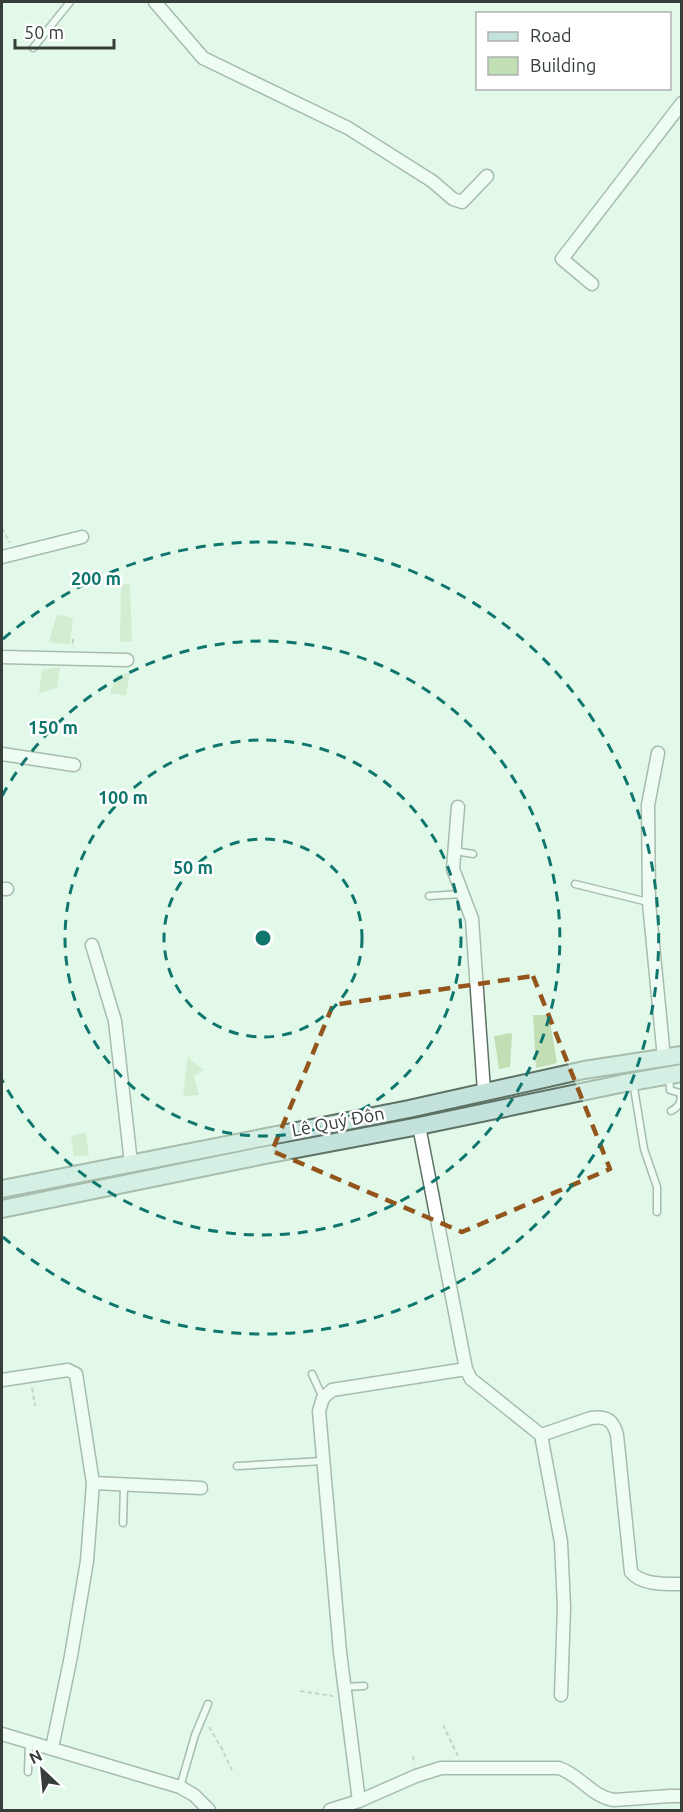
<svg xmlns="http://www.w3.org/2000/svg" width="683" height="1812" font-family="Ubuntu,sans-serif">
<rect width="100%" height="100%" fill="#e2f9e9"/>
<g fill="#c2deb5">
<path d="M 121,584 L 130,584 L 132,641 L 120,642 Z"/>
<path d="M 57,614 L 73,618 L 70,645 L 49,642 Z"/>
<path d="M 60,667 L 57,688 L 39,693 L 42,670 Z"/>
<path d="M 130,673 L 126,696 L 110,693 L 116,675 Z"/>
<path d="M 533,1015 L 549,1015 L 557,1063 L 536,1068 Z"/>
<path d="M 512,1033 L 510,1067 L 499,1069 L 494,1036 Z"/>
<path d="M 188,1054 L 190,1059 L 204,1070 L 194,1076 L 199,1095 L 183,1096 Z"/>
<path d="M 86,1132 L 89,1155 L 74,1157 L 71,1136 Z"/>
</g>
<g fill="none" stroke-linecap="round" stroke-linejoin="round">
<defs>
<g id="lane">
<path d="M 33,48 L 70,2"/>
<path d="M 455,851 L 473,854"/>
<path d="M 575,884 L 648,902"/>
<path d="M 429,896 L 462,894"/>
<path d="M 669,1076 L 670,1090 L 680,1093 C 682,1102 679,1107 671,1111"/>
<path d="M 633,1082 L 644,1149 L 657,1187 L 657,1212"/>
<path d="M 312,1374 L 323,1398"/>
<path d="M 237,1466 L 323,1461"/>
<path d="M 123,1523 L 124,1485"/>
<path d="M 344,1687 L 364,1686"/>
<path d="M 28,1772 L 29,1742"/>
<path d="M 180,1787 L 195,1735 L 208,1704"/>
</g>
<g id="street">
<path d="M 155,2 L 203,58 L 348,128 L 432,181 L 453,199 L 462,202 L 487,176"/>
<path d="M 592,284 L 562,259 L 682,103"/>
<path d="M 2,557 L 82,537"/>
<path d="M 2,657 L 127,660"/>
<path d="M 658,753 L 648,805 L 649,903 L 664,1058"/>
<path d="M 2,754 L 74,765"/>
<path d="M 458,807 L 453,869 L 472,919 L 484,1091"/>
<path d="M 2,889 L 7,889"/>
<path d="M 92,945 L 115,1021 L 131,1163"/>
<path d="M 419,1126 L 466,1369 L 471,1379 L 541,1435 L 561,1542 L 564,1607 L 561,1695"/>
<path d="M 2,1380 L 68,1370 L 76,1374 L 93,1483 L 87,1561 L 71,1656 L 52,1748"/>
<path d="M 541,1435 L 591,1418 C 607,1416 613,1420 617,1435 L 631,1572 C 641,1585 666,1584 682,1584"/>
<path d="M 93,1483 L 201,1488"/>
<path d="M 2,1734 L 180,1787 L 194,1795 L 209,1810"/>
<path d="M 359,1801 L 340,1652 L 319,1411 L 323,1398 L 332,1390 L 466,1369"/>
<path d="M 330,1810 L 359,1801 L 416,1776 L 441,1768 L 559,1768 C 580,1775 592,1797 614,1800 L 670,1796 L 682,1796"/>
</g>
<g id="secondary">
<path d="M 2,1189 L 409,1109 L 584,1070 L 682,1055"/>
<path d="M 2,1209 L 260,1156 L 419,1126 L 620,1084 L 682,1073"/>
</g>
</defs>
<use href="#lane" stroke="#5d7164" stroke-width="9"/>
<use href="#street" stroke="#5d7164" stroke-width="15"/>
<use href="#secondary" stroke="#5d7164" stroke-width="20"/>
<g stroke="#9baca0" stroke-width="2" stroke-dasharray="4.5 3" stroke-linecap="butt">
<path d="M 2,528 L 10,543"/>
<path d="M 73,639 L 73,647"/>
<path d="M 32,1388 L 35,1406"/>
<path d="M 300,1691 L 333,1696"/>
<path d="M 443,1725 L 458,1756"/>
<path d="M 209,1727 L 222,1749 L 232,1770"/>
<path d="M 413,1756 L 414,1764"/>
</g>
<use href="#lane" stroke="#fff" stroke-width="6"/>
<use href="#street" stroke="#fff" stroke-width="12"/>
<use href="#secondary" stroke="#c4e2dc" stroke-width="16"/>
</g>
<path d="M0 0H683V1812H0ZM 533,976 L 610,1169 L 462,1232 L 272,1151 L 333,1005 Z" fill="#e2f9e9" fill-opacity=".55" fill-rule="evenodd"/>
<path fill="none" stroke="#94551d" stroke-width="4.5" stroke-dasharray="12 8" stroke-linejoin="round" d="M 533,976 L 610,1169 L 462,1232 L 272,1151 L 333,1005 Z"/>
<g fill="none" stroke="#0f766e" stroke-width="3" stroke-dasharray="10 8">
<circle cx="263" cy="938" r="99"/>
<circle cx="263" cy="938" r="198"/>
<path d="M2 796A297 297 0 1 1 2 1080"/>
<path d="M3 639A396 396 0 1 1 3 1237"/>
</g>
<g text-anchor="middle" stroke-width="5" stroke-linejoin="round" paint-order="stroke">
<g font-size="18" fill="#353e38" stroke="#fff">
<text transform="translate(338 1122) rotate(-11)" y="6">Lê Quý Đôn</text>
</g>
</g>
<circle cx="263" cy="938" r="9" fill="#0f766e" stroke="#fff" stroke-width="3"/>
<g font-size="18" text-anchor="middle" font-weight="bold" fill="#0f766e" stroke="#fff" stroke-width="5" stroke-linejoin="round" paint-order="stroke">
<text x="96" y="585">200 m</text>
<text x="53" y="734">150 m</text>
<text x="123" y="804">100 m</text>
<text x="193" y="874">50 m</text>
</g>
<rect width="683" height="1812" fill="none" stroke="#353e38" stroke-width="6"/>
<rect x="476" y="12" width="195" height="78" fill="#ffffff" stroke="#aeb2af" stroke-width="1.5"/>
<rect x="488" y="32" width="30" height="9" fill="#c4e2dc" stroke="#aeb2af" stroke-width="1.5"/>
<text x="530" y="42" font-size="18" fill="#353e38">Road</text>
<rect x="488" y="57" width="30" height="18" fill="#c2deb5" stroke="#aeb2af" stroke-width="1.5"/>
<text x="530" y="72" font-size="18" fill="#353e38">Building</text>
<g transform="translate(42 1770) rotate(334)" stroke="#ffffff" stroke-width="4.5" paint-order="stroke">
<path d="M0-4.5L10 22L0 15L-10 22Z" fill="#353e38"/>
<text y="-9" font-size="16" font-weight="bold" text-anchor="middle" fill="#353e38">N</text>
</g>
<path d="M15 39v9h99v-9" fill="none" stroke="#353e38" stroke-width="3"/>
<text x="24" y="39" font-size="18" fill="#353e38" stroke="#ffffff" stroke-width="4.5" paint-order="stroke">50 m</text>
</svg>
